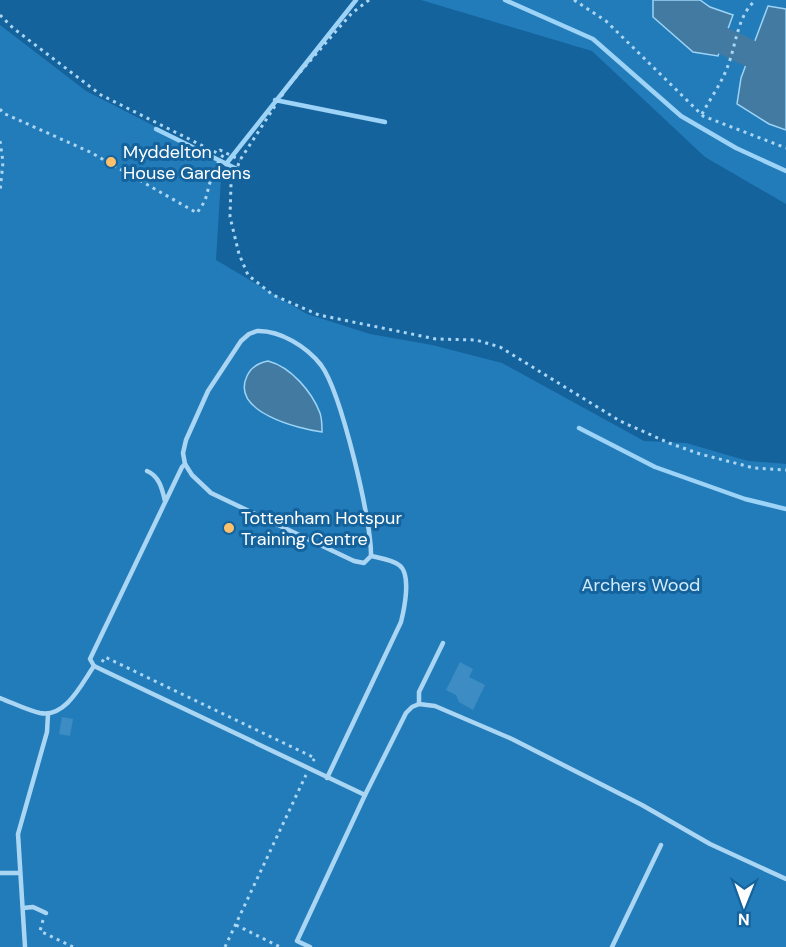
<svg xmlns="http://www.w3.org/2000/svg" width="786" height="947" font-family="'DM Sans',sans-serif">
<rect width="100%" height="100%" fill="#14639d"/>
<g fill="#237cba">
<path d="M 421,0 L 653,0 L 653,17 L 733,15 L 710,7 L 700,0 L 786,0 L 786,9 L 768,6 L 741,78 L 769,124 L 786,130 L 786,204 L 705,157 L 592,51 Z"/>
<path d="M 0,25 L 86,91 L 222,161 L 216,260 L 307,314 L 370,334 L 432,345 L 502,363 L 644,441 L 686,443 L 748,461 L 786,464 L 786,947 L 0,947 Z"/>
</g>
<g fill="#427aa2" stroke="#9cd3f6" stroke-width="1.5">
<path d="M 653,0 L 700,0 L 710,7 L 733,15 L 718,56 L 693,52 L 653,17 Z"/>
<path d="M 768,6 L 786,9 L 786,130 L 769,124 L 737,104 L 741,78 Z"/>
<path d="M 268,361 C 291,367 312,392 320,413 C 322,419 322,426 322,432 C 299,429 230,412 247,376 C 251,367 258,363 268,361 Z"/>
</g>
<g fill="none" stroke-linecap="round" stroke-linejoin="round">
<g stroke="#9cd3f6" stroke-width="4.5">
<path d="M 505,0 L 593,39 L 681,116 L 736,148 L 786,171"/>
<path d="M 275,100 L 385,122"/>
<path d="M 156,129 L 249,175"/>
<path d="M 226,164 L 356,0"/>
<path d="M 579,428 L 655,467 L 745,499 L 786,509"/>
</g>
<path stroke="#427aa2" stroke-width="27" d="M 724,41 L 749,53"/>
</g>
<g fill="#3d8cc3">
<path d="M 460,662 L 473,669 L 469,677 L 485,685 L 473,710 L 459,702 L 456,695 L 446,690 Z"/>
<path d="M 62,717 L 73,719 L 70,736 L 59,734 Z"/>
</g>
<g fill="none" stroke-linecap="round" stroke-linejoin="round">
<g stroke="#aad6f4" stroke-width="3" stroke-dasharray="3 4.5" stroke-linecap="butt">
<path d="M 369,0 L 352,13 L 288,86 L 240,160 L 231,184 L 230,217 L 239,254 L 248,275 L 273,295 L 319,315 L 436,339 L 476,340 L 500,347 L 620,421 L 669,443 L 700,454 L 754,468 L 786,470"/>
<path d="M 574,0 L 606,21 L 703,116 L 786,148"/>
<path d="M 0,15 L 13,28 L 101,95 L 217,153 L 220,150 L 240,160"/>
<path d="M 0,109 L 3,113 L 90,152 L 197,213 L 205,201 L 213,171 L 225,152"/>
<path d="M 702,114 C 710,99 721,84 727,68 C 736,47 737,15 756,0"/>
<path d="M 0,141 L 3,162 L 0,192"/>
<path d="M 102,662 L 105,657 L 315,758 L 313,761"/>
<path d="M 43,920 L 40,931 L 73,947"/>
<path d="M 236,925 L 280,947"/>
<path d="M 225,947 L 306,775"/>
</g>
<g stroke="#aad6f4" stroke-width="4.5">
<path d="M 257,331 C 280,330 307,347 321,365 C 341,392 372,522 371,556 L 364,563 L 354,561 L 211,493 L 192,475 L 185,464 L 183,453 L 186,440 L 208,391 L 241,341 L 249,334 Z"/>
<path d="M 147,471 C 159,476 162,488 165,501"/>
<path d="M 94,666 L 90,659 L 182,467 L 185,464"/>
<path d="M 0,698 C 13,703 27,710 40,713 C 66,718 82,683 94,666 L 365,795"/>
<path d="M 419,704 L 419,692 L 443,643"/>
<path d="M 327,778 L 401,622 C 404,610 412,574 399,565 C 392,560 380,558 371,556"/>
<path d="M 0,873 L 20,873"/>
<path d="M 23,908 L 33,907 L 46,913"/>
<path d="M 25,947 L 18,834 L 47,732 L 48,714"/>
<path d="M 310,947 L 297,941 L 365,795 L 406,713 L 412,707 L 419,704 L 435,706 L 512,739 L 642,805 L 710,844 L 786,879"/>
<path d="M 612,947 L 661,845"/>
</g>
</g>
<g fill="#ffc06c" stroke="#14639d" stroke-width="2">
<circle cx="111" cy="162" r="6"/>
<circle cx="229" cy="528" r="6"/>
</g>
<g text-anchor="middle" stroke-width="6" stroke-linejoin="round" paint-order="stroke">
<g font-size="18" fill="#fff" stroke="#14639d" text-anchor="start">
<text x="123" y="158">Myddelton<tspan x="123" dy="21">House Gardens</tspan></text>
<text x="241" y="524">Tottenham Hotspur<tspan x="241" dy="21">Training Centre</tspan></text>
</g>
<g font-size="18" fill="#d2ecfd" stroke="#14639d">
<text x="641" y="591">Archers Wood</text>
</g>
</g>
<g transform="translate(744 905) rotate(181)" stroke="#14639d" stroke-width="4.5" paint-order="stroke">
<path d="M0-4.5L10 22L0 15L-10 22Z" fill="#ffffff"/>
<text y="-9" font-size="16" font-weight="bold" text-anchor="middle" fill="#ffffff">N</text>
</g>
</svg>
